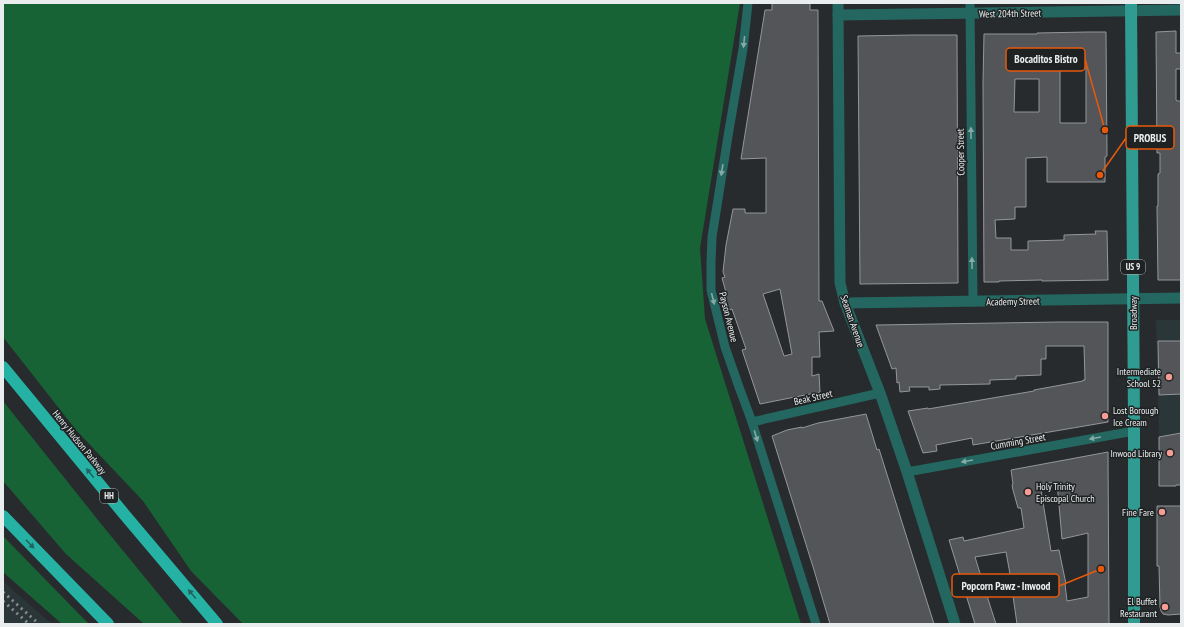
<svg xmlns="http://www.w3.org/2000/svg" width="1184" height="627" font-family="'PT Sans Narrow',sans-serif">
<rect width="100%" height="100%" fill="#272b2d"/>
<g fill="#2b3639">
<path d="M 1156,320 L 1181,320 L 1181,433 L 1159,437 Z"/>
<path d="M 3,581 L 15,592 L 52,624 L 3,624 Z"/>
</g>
<g fill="#176336">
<path d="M 3,3 L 740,3 L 700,248 L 705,319 L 801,624 L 243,624 L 191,571 L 143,501 L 76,430 L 3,337 Z"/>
<path d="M 3,401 L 102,525 L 183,624 L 144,624 L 66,554 L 3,481 Z"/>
<path d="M 3,536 L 77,612 L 89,624 L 62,624 L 3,572 Z"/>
</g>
<g fill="#535558" stroke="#94979a" fill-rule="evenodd">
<path d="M 772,3 L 810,3 L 810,10 L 818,10 L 819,301 L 822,301 L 834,331 L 819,332 L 820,357 L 812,357 L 812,376 L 819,374 L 820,392 L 760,404 L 742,350 L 746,349 L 732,309 L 729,310 L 726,297 L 727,296 L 722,278 L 725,277 L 723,272 L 726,245 L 733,209 L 745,209 L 745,213 L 766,213 L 766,158 L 741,159 L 765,10 L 772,10 ZM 780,289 L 792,354 L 784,356 L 763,294 Z"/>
<path d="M 1176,31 L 1176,53 L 1181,53 L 1181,69 L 1176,69 L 1176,100 L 1177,101 L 1181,101 L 1181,280 L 1158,280 L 1157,206 L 1158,206 L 1158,174 L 1160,173 L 1160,153 L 1157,153 L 1156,32 Z"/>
<path d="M 1088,32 L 1106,32 L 1107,156 L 1105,157 L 1105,182 L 1047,182 L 1047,157 L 1026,158 L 1026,207 L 1015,207 L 1015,219 L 995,220 L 996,238 L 1011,238 L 1011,250 L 1028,250 L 1028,241 L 1064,240 L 1064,235 L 1096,234 L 1095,231 L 1107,231 L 1108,280 L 1042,281 L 1042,280 L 999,281 L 999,282 L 984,282 L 983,83 L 984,34 L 1037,34 L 1037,33 ZM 1060,67 L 1086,67 L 1086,123 L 1060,123 ZM 1015,79 L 1039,79 L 1039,112 L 1014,112 Z"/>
<path d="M 913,35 L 957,35 L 958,283 L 860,284 L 858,36 Z"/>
<path d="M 1059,322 L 1108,322 L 1108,422 L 973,445 L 972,438 L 936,445 L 937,451 L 923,453 L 908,411 L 928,408 L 928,409 L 1034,391 L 1034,390 L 1083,381 L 1083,380 L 1085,380 L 1084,346 L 1046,346 L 1046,359 L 1041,359 L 1041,375 L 1016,376 L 1016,379 L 990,380 L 990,384 L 940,385 L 940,389 L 929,390 L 929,387 L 909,387 L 910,391 L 900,392 L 899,382 L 897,383 L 896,368 L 892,369 L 876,325 Z"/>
<path d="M 1158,341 L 1181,341 L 1181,394 L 1159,395 Z"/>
<path d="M 866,414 L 877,450 L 879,449 L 934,624 L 830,624 L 814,570 L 772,436 L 787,430 L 802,427 L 802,428 L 818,423 Z"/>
<path d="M 1181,433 L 1181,485 L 1176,485 L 1176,486 L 1159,486 L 1159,437 Z"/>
<path d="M 1108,452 L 1109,624 L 1017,624 L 1013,596 L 1014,596 L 1006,552 L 975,557 L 987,596 L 996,624 L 975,624 L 949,540 L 963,537 L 964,541 L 1024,528 L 1021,508 L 1018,508 L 1013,490 L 1012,485 L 1013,484 L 1011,470 ZM 1057,482 L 1062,539 L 1088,533 L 1088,597 L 1067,601 L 1065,584 L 1066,584 L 1059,550 L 1051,551 L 1040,484 Z"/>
<path d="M 1157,506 L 1181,506 L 1181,614 L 1168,615 L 1163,614 L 1161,611 L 1160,607 L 1159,566 L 1157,566 Z"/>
</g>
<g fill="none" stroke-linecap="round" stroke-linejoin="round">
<g stroke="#236760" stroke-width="9">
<path d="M 748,3 L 743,49 L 729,130 L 712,237 L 711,263 L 711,290 L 725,347 L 739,387 L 752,422 L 816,624"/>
<path d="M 970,3 L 973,302"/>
<path d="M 752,422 L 880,393"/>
<path d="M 907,472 L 1134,431"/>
</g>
<g stroke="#236760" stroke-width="11">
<path d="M 838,3 L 840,283 L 845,303 L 880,393 L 907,472 L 955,624"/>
<path d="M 838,15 L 1181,10"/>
<path d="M 845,303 L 1181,298"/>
</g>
<path stroke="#309c91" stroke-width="12" d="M 1131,3 L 1134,420 L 1134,624"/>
<g stroke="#25b2a5" stroke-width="12">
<path d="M 3,367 L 124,514 L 217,624"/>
<path d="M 3,516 L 108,624"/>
</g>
<g stroke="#878b8c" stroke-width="3" stroke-dasharray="2 4" stroke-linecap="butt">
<path d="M 3,592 L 39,624"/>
<path d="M 3,601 L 29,624"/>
</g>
</g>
<defs><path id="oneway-solid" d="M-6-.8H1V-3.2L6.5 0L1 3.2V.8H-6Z"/></defs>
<g fill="#86aaa7">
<use href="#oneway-solid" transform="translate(744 42) rotate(96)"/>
<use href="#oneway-solid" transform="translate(971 133) rotate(-91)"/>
<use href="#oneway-solid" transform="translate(722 170) rotate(99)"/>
<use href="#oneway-solid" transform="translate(972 263) rotate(-91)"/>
<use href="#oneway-solid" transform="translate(713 299) rotate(76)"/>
<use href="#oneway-solid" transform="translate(756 436) rotate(73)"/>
<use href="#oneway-solid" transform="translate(1095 438) rotate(170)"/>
<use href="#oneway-solid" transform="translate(967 461) rotate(170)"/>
</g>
<g fill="#21635e">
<use href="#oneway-solid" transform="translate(90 473) rotate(-129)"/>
<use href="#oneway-solid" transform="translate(30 544) rotate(46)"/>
<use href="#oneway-solid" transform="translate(192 594) rotate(-130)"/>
</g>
<g fill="#f59c93" stroke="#1e2223" stroke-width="1.5">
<circle cx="1169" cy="377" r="4"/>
<circle cx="1105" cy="416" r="4"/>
<circle cx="1170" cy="453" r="4"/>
<circle cx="1028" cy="492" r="4"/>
<circle cx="1162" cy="512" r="4"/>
<circle cx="1165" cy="607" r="4"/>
</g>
<g text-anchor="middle" stroke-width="3" stroke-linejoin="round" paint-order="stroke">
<g fill="#1e2223" stroke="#adb0b1" stroke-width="1">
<rect x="1121" y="260" width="24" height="14" rx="3"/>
<rect x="100" y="489" width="18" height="14" rx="3"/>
</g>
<g font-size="9" font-weight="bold" fill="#eaedee">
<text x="1133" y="270">US 9</text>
<text x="109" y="499">HH</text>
</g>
<g font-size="10" fill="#eaedee" stroke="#1e2223">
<text transform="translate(1010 13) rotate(-1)" y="4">West 204th Street</text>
<text transform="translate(960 152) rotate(-91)" y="4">Cooper Street</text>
<text transform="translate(1013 301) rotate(-1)" y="4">Academy Street</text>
<text transform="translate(1133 313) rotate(-90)" y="4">Broadway</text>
<text transform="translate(729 317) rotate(76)" y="4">Payson Avenue</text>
<text transform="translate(853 321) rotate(71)" y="4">Seaman Avenue</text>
<text transform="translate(813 397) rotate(-13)" y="4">Beak Street</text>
<text transform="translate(1018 441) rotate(-10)" y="4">Cumming Street</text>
<text transform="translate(80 442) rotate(51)" y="4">Henry Hudson Parkway</text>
</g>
<g font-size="10" fill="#eaedee" stroke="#1e2223" text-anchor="end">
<text x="1161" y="375">Intermediate<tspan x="1161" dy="12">School 52</tspan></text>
<text x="1113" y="414" text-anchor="start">Lost Borough<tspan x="1113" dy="12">Ice Cream</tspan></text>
<text x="1162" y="457">Inwood Library</text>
<text x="1036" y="490" text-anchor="start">Holy Trinity<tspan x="1036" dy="12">Episcopal Church</tspan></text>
<text x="1154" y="516">Fine Fare</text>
<text x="1157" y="605">El Buffet<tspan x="1157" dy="12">Restaurant</tspan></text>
</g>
</g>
<path fill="none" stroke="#e8590c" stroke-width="1.5" d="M1105 130L1085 59M1100 175L1126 138M1101 569L1059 586"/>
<g fill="#e8590c" stroke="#1e2223" stroke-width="1.5">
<circle cx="1105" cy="130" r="4"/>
<circle cx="1100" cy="175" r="4"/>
<circle cx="1101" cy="569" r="4"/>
</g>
<g fill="#1e2223" stroke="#e8590c" stroke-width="1.5">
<rect x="1006" y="48" width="79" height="23" rx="4"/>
<rect x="1126" y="126" width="48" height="23" rx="4"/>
<rect x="952" y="574" width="107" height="23" rx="4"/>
</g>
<g font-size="11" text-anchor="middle" font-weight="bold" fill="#eaedee">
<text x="1046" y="63">Bocaditos Bistro</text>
<text x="1150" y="142">PROBUS</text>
<text x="1006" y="590">Popcorn Pawz - Inwood</text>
</g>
<rect width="1184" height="627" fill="none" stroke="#eaedee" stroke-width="8"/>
</svg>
